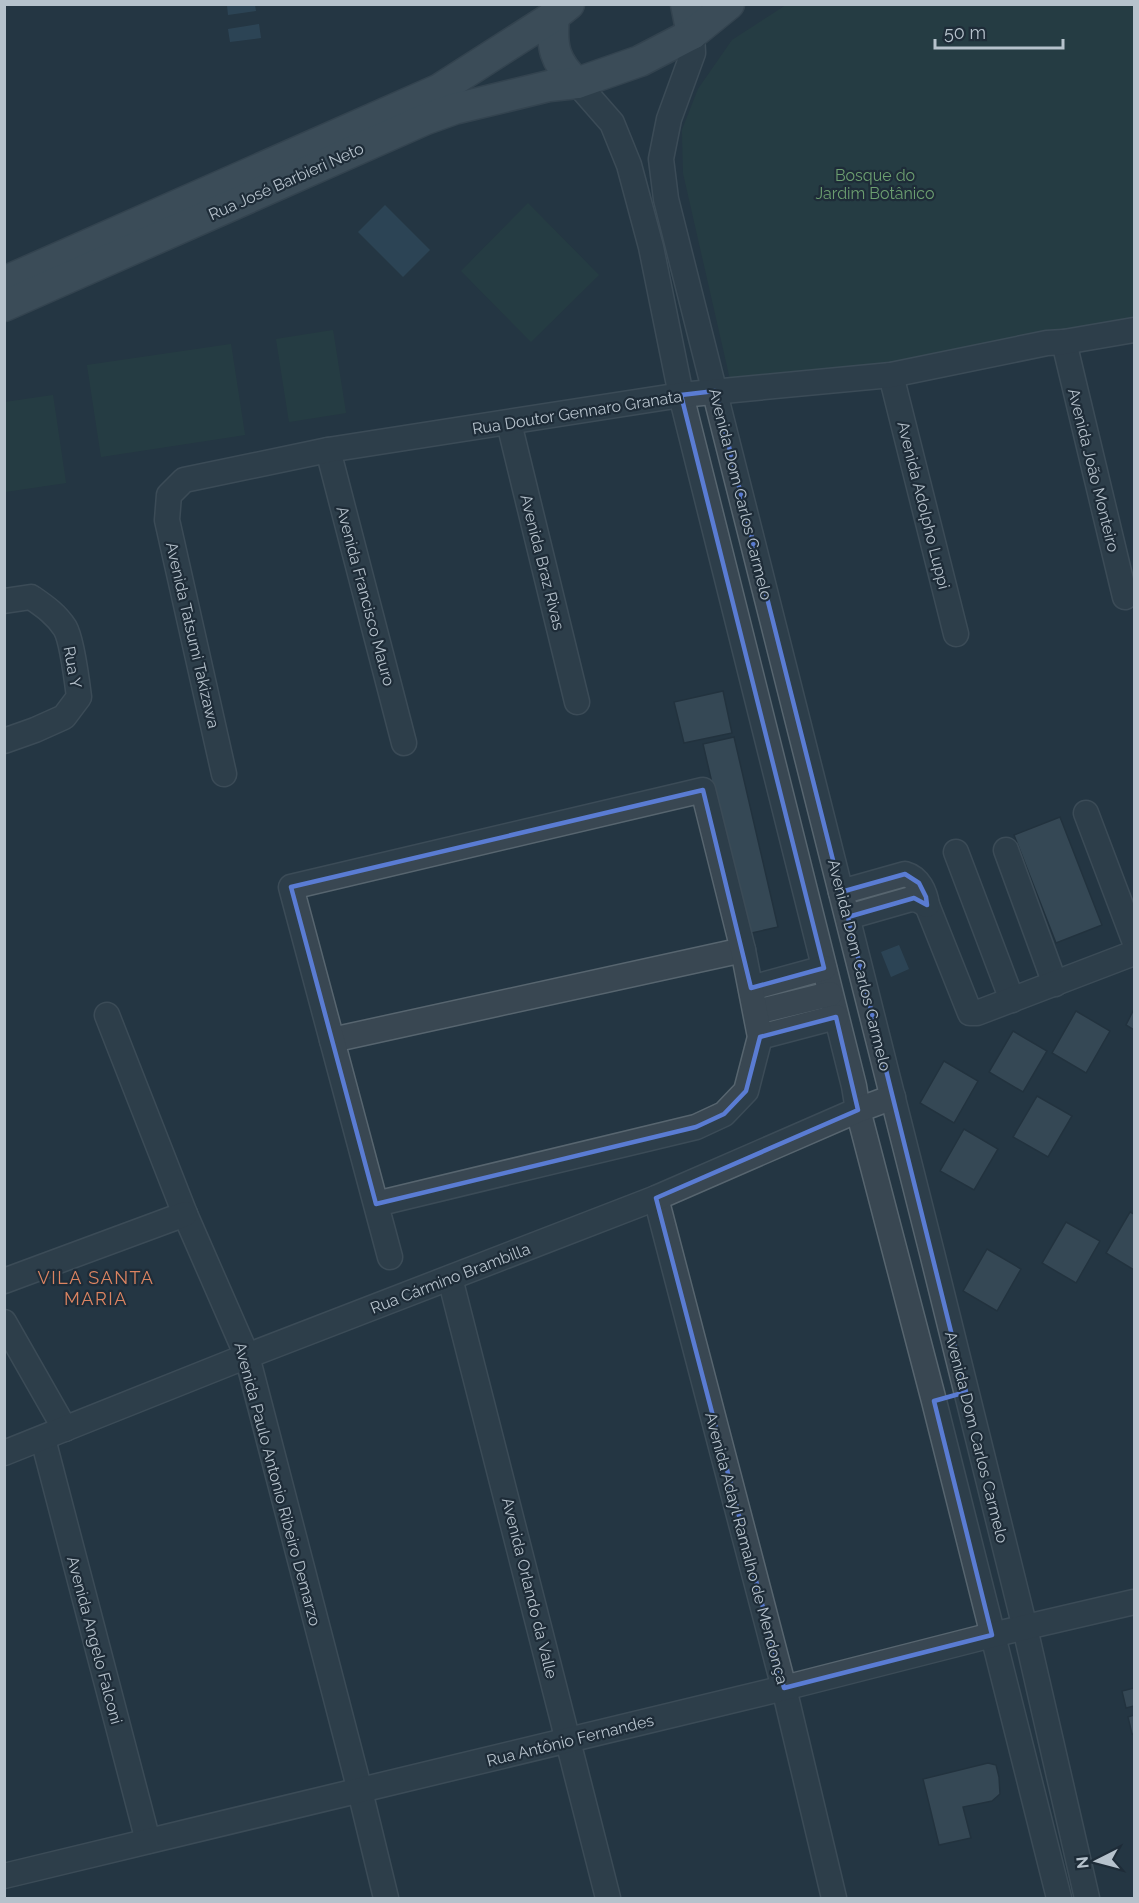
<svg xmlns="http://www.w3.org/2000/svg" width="1139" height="1903" font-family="Raleway,sans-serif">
<rect width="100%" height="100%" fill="#243643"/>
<g fill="#274443">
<path d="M 786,5 L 1134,5 L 1134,326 L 732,388 L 683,173 L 682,130 L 698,89 L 732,40 Z"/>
<path d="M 528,203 L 599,275 L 531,342 L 461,271 Z"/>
<path d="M 333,330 L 346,413 L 289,422 L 276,339 Z"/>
<path d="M 231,344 L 245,435 L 101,457 L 87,365 Z"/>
<path d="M 53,395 L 66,483 L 5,492 L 5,402 Z"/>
</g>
<g fill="#37556b">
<path d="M 227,5 L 255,5 L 256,11 L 228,15 Z"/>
<path d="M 259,24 L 261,38 L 230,42 L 228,29 Z"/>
<path d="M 385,205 L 430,250 L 403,277 L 358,232 Z"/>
<path d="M 899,945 L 909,969 L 891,977 L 881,952 Z"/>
</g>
<g fill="#4a5e6b" stroke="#202e39" stroke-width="1.5">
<path d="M 723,691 L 732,733 L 684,743 L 674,702 Z"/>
<path d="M 734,737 L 778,927 L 747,934 L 703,744 Z"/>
<path d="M 1060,817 L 1102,925 L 1056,943 L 1014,835 Z"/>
<path d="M 1134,1009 L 1134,1030 L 1126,1025 Z"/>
<path d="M 1076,1011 L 1110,1031 L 1086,1073 L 1052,1053 Z"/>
<path d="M 1013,1031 L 1047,1051 L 1023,1092 L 989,1072 Z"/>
<path d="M 944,1061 L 978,1081 L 954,1123 L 920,1103 Z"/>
<path d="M 1037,1096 L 1072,1116 L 1048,1157 L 1013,1137 Z"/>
<path d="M 964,1129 L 998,1149 L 974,1190 L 940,1171 Z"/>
<path d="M 1130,1212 L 1134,1214 L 1134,1270 L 1106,1253 Z"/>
<path d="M 1066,1222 L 1100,1241 L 1076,1283 L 1042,1263 Z"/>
<path d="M 987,1249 L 1021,1269 L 997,1311 L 963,1291 Z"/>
<path d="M 1134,1688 L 1134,1706 L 1126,1708 L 1122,1691 Z"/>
<path d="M 1134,1715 L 1134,1734 L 1132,1734 L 1128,1717 Z"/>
<path d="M 988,1763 L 996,1765 L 999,1777 L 1000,1794 L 992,1801 L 963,1807 L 971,1838 L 939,1845 L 923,1779 Z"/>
</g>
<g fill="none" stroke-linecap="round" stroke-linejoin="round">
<defs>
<g id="minor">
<path d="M 692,34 L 693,53 L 669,119 L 661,159 L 666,199 L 932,1253 L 1025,1628 L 1087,1898"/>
<path d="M 577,83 L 612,123 L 629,165 L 651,247 L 681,395 L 854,1086 L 858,1110 L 934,1401 L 1059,1898"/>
<path d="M 1064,342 L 1125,597"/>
<path d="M 891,375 L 956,634"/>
<path d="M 509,423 L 577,702"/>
<path d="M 328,450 L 404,743"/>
<path d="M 4,601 L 31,597 C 44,606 56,614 65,628 C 72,640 77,681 79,697 L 64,717 L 35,730 L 4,741"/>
<path d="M 224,774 L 167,520 L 169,495 L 184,480 L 328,450 L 681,395 L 891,375 L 1047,343 L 1064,342 L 1134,330"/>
<path d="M 1086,813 L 1134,940"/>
<path d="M 1006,850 L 1055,984"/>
<path d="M 956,852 L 1012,1000"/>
<path d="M 841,892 L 905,874 C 919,878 925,892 927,905 L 970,1013 L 977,1013 L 1134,953"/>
<path d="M 848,917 L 911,899 L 918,900 L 927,905"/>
<path d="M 751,988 L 824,968"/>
<path d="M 756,1012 L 830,994"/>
<path d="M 107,1015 L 185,1214 L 247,1356 L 360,1791 L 386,1898"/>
<path d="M 760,1037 L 836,1017"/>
<path d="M 332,1040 L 743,950"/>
<path d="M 656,1198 L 784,1688 L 834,1898"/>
<path d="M 376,1204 L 696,1127 L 724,1114 L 746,1091 L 760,1037 L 743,950 L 703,790 L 291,887 L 390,1257"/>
<path d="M 450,1278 L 608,1898"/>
<path d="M 4,1281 L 185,1214"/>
<path d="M 4,1322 L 65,1429"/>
<path d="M 43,1439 L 148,1841"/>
<path d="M 4,1453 L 247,1356 L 656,1198 L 858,1110 L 893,1097"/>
<path d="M 4,1876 L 784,1688 L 992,1635 L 1134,1602"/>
</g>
<g id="major">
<path d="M 686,4 L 692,34"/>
<path d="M 554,16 C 551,46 554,62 577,83"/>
<path d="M 4,282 L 440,89 L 554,16 L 569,4"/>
<path d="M 4,306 L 426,119 L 454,109 L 549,86 L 577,83 L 640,61 L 692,34 L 729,4"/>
</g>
</defs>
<use href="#minor" stroke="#57656f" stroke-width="27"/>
<use href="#major" stroke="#46535e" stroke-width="33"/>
<use href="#minor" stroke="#394752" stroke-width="24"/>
<use href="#major" stroke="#576772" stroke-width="30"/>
</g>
<path d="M0 0H1139V1903H0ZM 715,391 L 841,892 L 905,874 L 919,883 L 926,897 L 927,905 L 914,898 L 848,917 L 966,1392 L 934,1401 L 992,1635 L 784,1688 L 656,1198 L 858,1110 L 836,1017 L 760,1037 L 746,1091 L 724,1114 L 696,1127 L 376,1204 L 291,887 L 703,790 L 751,988 L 824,968 L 681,395 Z" fill="#243643" fill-opacity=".55" fill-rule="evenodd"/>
<path fill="none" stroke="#5a7cd3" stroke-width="4.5" stroke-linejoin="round" d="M 715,391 L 841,892 L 905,874 L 919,883 L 926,897 L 927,905 L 914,898 L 848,917 L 966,1392 L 934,1401 L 992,1635 L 784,1688 L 656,1198 L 858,1110 L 836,1017 L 760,1037 L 746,1091 L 724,1114 L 696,1127 L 376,1204 L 291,887 L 703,790 L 751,988 L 824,968 L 681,395 Z"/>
<g text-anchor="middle" stroke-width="4.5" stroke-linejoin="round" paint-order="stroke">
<g font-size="16" fill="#6c9e70" stroke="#1e2c38">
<text x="875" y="181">Bosque do<tspan x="875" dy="18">Jardim Botânico</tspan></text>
</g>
<g font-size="16" fill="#b6c2cc" stroke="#1e2c38">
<text transform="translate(286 181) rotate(-24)" y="6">Rua José Barbieri Neto</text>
<text transform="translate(577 412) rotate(-9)" y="6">Rua Doutor Gennaro Granata</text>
<text transform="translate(1094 470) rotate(76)" y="6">Avenida João Monteiro</text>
<text transform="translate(741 494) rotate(76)" y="6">Avenida Dom Carlos Carmelo</text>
<text transform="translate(924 505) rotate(76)" y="6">Avenida Adolpho Luppi</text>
<text transform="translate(543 562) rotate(76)" y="6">Avenida Braz Rivas</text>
<text transform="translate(366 596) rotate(75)" y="6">Avenida Francisco Mauro</text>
<text transform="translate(193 635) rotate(77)" y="6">Avenida Tatsumi Takizawa</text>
<text transform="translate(73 667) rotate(80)" y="6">Rua Y</text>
<text transform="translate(860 965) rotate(76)" y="6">Avenida Dom Carlos Carmelo</text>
<text transform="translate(450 1278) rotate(-21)" y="6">Rua Cármino Brambilla</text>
<text transform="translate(977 1437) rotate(76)" y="6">Avenida Dom Carlos Carmelo</text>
<text transform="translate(278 1484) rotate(75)" y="6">Avenida Paulo Antonio Ribeiro Demarzo</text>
<text transform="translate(747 1548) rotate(75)" y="6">Avenida Adayl Ramalho de Mendonça</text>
<text transform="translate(530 1588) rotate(76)" y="6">Avenida Orlando da Valle</text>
<text transform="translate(95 1640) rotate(75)" y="6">Avenida Angelo Falconi</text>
<text transform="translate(570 1740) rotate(-14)" y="6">Rua Antônio Fernandes</text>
</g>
<g font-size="18" letter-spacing="1.5" fill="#dc8461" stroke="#1e2c38">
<text x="96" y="1284">VILA SANTA<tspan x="96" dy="21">MARIA</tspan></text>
</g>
</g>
<rect width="1139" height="1903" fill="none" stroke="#b6c2cc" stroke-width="12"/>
<g transform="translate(1097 1861) rotate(264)" stroke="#1e2c38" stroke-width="4.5" paint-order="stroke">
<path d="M0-4.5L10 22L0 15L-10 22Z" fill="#b6c2cc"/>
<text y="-9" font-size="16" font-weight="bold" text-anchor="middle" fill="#b6c2cc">N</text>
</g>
<path d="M935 39v9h128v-9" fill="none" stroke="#b6c2cc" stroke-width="3"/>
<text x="944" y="39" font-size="18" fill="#b6c2cc" stroke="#1e2c38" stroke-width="4.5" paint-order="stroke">50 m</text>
</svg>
